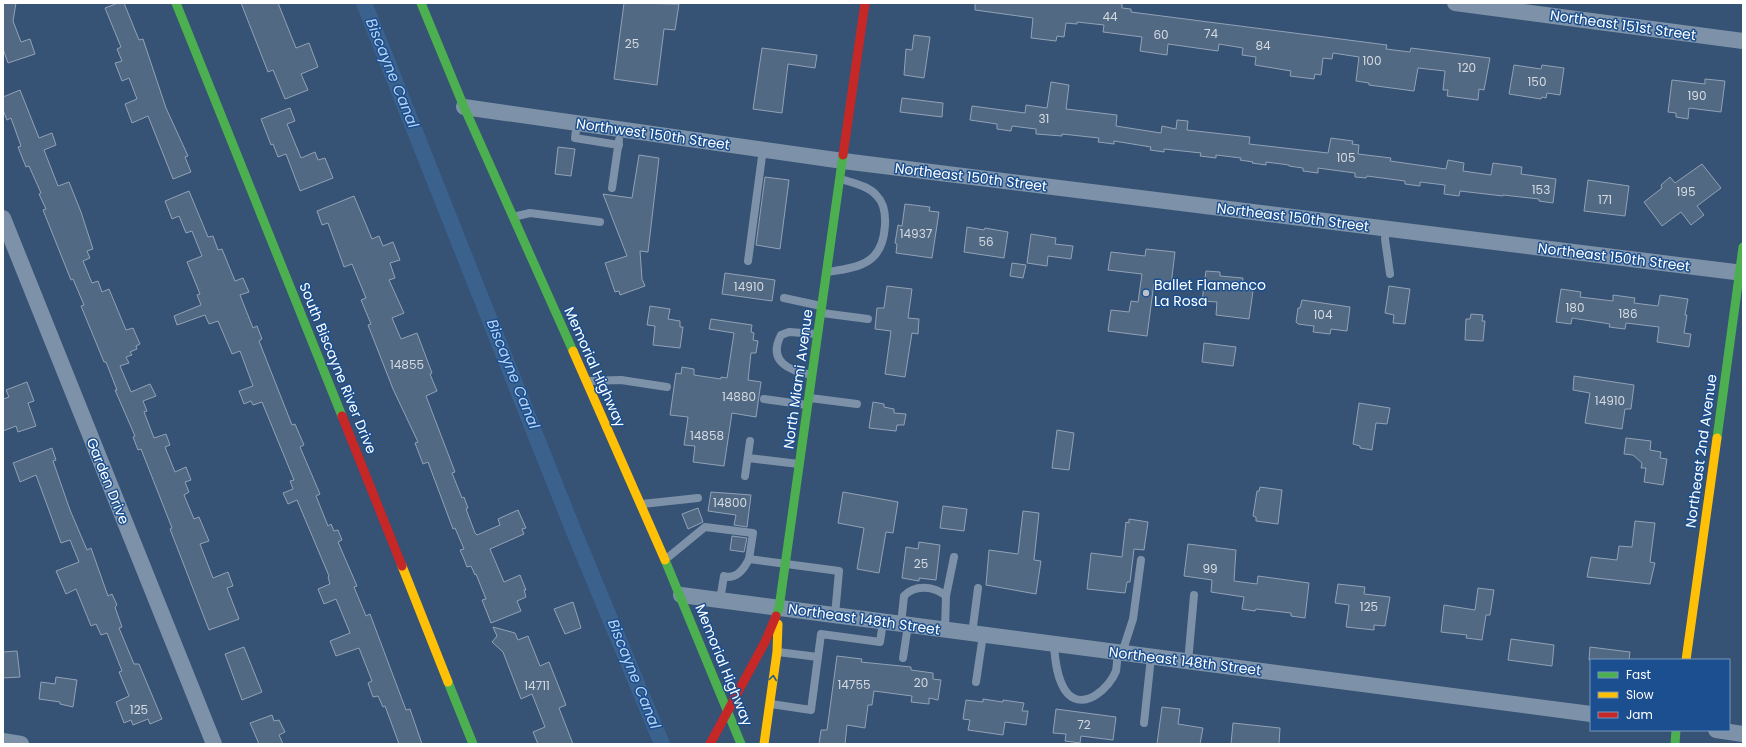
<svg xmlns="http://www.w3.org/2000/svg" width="1746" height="747" font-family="Poppins,sans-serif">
<rect width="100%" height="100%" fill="#365274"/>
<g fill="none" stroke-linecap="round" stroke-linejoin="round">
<path stroke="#3b618d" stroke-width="16" d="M 364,3 L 574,532 L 662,744"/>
</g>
<g fill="#526984" stroke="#92a2b6">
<path d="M 3,3 L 16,3 L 13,21 L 21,42 L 30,39 L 35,54 L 8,63 L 3,49 Z"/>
<path d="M 118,3 L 124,3 L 139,40 L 143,39 L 166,108 L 188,156 L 185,157 L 191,172 L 173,179 L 148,116 L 132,123 L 125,104 L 137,99 L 129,78 L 122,81 L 115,63 L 122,61 L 117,49 L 121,47 L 105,8 Z"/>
<path d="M 241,3 L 278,3 L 296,48 L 309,43 L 318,67 L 301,74 L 308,90 L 285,99 L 273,70 L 268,72 Z"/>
<path d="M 624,3 L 679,4 L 675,30 L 664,29 L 657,85 L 614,79 Z"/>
<path d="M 975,3 L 1116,3 L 1122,4 L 1122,8 L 1131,9 L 1131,12 L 1387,45 L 1386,49 L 1410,52 L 1411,48 L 1490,58 L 1484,90 L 1479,89 L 1478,100 L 1447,96 L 1448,90 L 1443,90 L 1445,71 L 1418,68 L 1414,91 L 1369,85 L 1369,83 L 1356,81 L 1359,57 L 1333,53 L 1332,59 L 1323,58 L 1321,75 L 1315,74 L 1314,79 L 1290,76 L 1291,71 L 1255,65 L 1256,57 L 1242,55 L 1243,48 L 1219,44 L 1218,51 L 1168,44 L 1167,55 L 1140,51 L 1142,37 L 1103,32 L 1104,25 L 1077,22 L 1077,24 L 1066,23 L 1064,37 L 1057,36 L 1056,41 L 1031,38 L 1033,18 L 975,10 Z"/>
<path d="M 914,35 L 930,37 L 924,78 L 904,75 L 906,49 L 912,50 Z"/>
<path d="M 762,48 L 817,55 L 815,68 L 788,64 L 782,113 L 753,109 Z"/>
<path d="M 1514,65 L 1541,69 L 1542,65 L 1564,68 L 1560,95 L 1547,93 L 1546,98 L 1542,97 L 1541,99 L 1509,94 Z"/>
<path d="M 1705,79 L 1725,81 L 1721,112 L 1689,108 L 1688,119 L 1676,117 L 1676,113 L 1668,112 L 1672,80 L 1705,84 Z"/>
<path d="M 1051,82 L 1069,85 L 1066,109 L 1117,115 L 1116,126 L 1161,133 L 1162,126 L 1176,129 L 1177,120 L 1188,121 L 1187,130 L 1250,137 L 1249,144 L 1328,153 L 1331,138 L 1353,141 L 1352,144 L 1359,145 L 1358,154 L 1391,158 L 1390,161 L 1446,169 L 1448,160 L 1464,163 L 1463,171 L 1491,175 L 1493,163 L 1522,167 L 1521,174 L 1556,179 L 1553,203 L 1539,201 L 1539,199 L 1503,195 L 1503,196 L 1460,191 L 1459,196 L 1444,194 L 1445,185 L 1420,182 L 1420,186 L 1405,184 L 1405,181 L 1367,176 L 1366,178 L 1355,177 L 1355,173 L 1318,168 L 1318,173 L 1303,171 L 1303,168 L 1289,166 L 1289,165 L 1266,162 L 1266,165 L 1252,163 L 1253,162 L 1240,160 L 1241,158 L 1216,155 L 1216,158 L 1200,156 L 1201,153 L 1164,149 L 1164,152 L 1150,150 L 1151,147 L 1114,141 L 1114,144 L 1098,142 L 1099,138 L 1062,134 L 1062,136 L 1036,134 L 1036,129 L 1012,126 L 1011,131 L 997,129 L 997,124 L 970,120 L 972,106 L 1025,113 L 1026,105 L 1047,108 Z"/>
<path d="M 20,90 L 39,138 L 52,133 L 56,145 L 44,150 L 58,186 L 69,182 L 81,212 L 93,249 L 87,251 L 90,258 L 83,261 L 92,283 L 98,281 L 102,292 L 109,289 L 126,330 L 133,328 L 140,344 L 136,346 L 137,349 L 130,352 L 132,355 L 126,357 L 129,363 L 120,366 L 131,392 L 150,384 L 156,396 L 143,401 L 147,411 L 144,412 L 154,438 L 166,434 L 170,445 L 165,447 L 175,472 L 186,467 L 191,480 L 185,482 L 189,492 L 184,495 L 194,519 L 199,517 L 209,541 L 200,544 L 213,578 L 228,572 L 233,586 L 227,588 L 239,619 L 209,630 L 170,529 L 172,528 L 141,449 L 138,450 L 133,437 L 135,436 L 115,390 L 117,390 L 106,362 L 104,362 L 81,306 L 84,305 L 73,279 L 71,280 L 43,210 L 46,209 L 39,194 L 41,193 L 29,166 L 26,167 L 18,147 L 21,146 L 11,118 L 7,120 L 3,110 L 3,97 Z"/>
<path d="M 902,98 L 943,103 L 942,117 L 900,112 Z"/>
<path d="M 290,108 L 295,121 L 287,124 L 301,158 L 315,152 L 318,160 L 325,158 L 333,178 L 300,191 L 286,154 L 278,157 L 273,144 L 271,145 L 261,119 Z"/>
<path d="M 558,147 L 575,149 L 571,176 L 555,174 Z"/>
<path d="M 639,155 L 659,158 L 648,252 L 640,251 L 642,279 L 645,286 L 620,295 L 619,291 L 615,292 L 605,263 L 627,256 L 603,194 L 632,198 Z"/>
<path d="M 1702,164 L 1721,188 L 1697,206 L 1704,215 L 1691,225 L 1681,212 L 1662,226 L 1644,202 L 1662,188 L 1661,185 L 1670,177 L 1675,183 Z"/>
<path d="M 765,177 L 789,180 L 780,249 L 756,245 Z"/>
<path d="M 1588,180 L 1629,186 L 1625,216 L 1584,211 Z"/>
<path d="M 189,191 L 208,237 L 213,236 L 218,250 L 222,249 L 235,281 L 243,278 L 249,292 L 240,295 L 253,328 L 257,326 L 262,339 L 259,341 L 292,425 L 295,424 L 304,445 L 300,447 L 320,494 L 316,496 L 328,526 L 331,524 L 334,531 L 338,530 L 342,540 L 338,542 L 357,586 L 354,587 L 366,616 L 370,614 L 406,710 L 410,709 L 422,744 L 399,744 L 385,706 L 383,707 L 378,696 L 373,697 L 368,683 L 372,681 L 359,648 L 336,656 L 330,641 L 350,633 L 336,599 L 324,604 L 318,589 L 330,584 L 328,577 L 329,576 L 297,500 L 288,504 L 283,493 L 293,489 L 290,481 L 294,480 L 262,402 L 253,405 L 251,401 L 244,404 L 239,391 L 253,386 L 240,351 L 232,354 L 218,321 L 209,324 L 205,315 L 177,325 L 174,316 L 201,305 L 197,295 L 200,294 L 187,262 L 202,256 L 192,231 L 186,233 L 179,216 L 172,219 L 165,201 Z"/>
<path d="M 354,196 L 372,239 L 379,236 L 383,246 L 393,242 L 400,260 L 390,263 L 395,278 L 389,280 L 404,313 L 392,318 L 401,339 L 417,333 L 432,373 L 430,374 L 437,391 L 426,396 L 455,472 L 452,473 L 462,498 L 464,497 L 468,508 L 466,509 L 475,533 L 477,535 L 500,525 L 498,519 L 518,510 L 526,528 L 522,529 L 524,534 L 490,549 L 504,582 L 520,575 L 526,590 L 524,590 L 526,597 L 517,601 L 521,611 L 491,623 L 482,600 L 486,599 L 476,574 L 475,575 L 471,566 L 467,567 L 464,559 L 460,550 L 464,549 L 455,528 L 453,529 L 428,462 L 423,464 L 415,443 L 418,442 L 393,389 L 368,325 L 371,324 L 361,300 L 366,298 L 352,264 L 344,267 L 328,223 L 322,225 L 317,211 Z"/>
<path d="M 905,204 L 930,207 L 929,211 L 939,212 L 932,258 L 896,253 L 897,244 L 895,243 L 898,225 L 902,226 Z"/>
<path d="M 967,227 L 984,230 L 985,228 L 1008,232 L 1004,258 L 964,252 Z"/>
<path d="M 1031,234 L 1056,238 L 1055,244 L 1073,246 L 1071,259 L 1048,256 L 1047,266 L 1027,263 Z"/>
<path d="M 1146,249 L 1175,252 L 1171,285 L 1154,283 L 1147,336 L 1108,331 L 1111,310 L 1129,312 L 1131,301 L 1138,302 L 1142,274 L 1108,270 L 1111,252 L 1145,256 Z"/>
<path d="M 1012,263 L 1026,265 L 1023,278 L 1010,276 Z"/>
<path d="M 1206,271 L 1220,272 L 1220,276 L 1243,278 L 1242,289 L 1253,291 L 1249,319 L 1216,315 L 1217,302 L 1202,301 Z"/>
<path d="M 725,273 L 775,280 L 772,301 L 722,294 Z"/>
<path d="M 887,286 L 912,289 L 908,318 L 919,319 L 918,334 L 912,333 L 905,377 L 885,374 L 891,331 L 875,329 L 877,308 L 884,308 Z"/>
<path d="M 1389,286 L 1410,289 L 1405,324 L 1393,323 L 1394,315 L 1385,313 Z"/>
<path d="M 1561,289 L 1581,292 L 1580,297 L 1613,301 L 1613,295 L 1635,298 L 1634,303 L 1658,306 L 1660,295 L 1688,299 L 1685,315 L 1687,315 L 1684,333 L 1691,334 L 1689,347 L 1657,342 L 1659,327 L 1626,323 L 1625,329 L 1609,327 L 1610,324 L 1572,318 L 1571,324 L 1556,322 Z"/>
<path d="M 1302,300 L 1350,307 L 1347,331 L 1331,329 L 1330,334 L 1313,332 L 1314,326 L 1298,324 L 1296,322 L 1298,308 L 1300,308 Z"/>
<path d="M 650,306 L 670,309 L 668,319 L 680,321 L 680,327 L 683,327 L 680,348 L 653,345 L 655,326 L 647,325 Z"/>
<path d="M 1471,314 L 1483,315 L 1482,321 L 1485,321 L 1483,341 L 1465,340 L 1466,319 L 1470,319 Z"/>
<path d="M 711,319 L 752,325 L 751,332 L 754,333 L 753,340 L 758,341 L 756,353 L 751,353 L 748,380 L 761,382 L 756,417 L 732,413 L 724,466 L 693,462 L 695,446 L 684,445 L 688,417 L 670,415 L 676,373 L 681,374 L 682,367 L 694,369 L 694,375 L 721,379 L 721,377 L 727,378 L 734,333 L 709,329 Z"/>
<path d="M 1204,343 L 1236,347 L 1233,366 L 1202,362 Z"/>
<path d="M 1574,376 L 1634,385 L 1631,409 L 1625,409 L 1622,429 L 1585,423 L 1590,393 L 1573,390 Z"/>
<path d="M 27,382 L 34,401 L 28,403 L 36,426 L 18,432 L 16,426 L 3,431 L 3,399 L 9,397 L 6,390 Z"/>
<path d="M 873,402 L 884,404 L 884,407 L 894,409 L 894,413 L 906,414 L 904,425 L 897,425 L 896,431 L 869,428 Z"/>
<path d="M 1359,403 L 1390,408 L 1387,424 L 1376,423 L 1372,450 L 1360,448 L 1360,446 L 1353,444 Z"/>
<path d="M 1057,430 L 1074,433 L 1069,470 L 1052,468 Z"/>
<path d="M 1626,438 L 1651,441 L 1650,450 L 1661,452 L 1660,458 L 1667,459 L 1663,485 L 1644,482 L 1646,468 L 1641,468 L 1642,463 L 1633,455 L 1624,454 Z"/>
<path d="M 52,448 L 56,460 L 53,461 L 70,510 L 87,550 L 91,548 L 108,596 L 112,594 L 117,605 L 115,607 L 122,627 L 119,628 L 134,664 L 139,664 L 162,719 L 150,724 L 148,719 L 133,725 L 131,720 L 124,723 L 116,702 L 129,696 L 119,672 L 122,671 L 107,633 L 101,635 L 96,624 L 91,626 L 76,589 L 66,594 L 56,571 L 79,562 L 70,540 L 61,543 L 36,475 L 20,482 L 14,465 L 13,463 Z"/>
<path d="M 1260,487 L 1282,490 L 1278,524 L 1256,521 L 1256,517 L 1253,516 L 1257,491 L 1259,491 Z"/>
<path d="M 711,492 L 751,495 L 747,527 L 734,525 L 736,515 L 708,511 Z"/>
<path d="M 843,492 L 898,502 L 893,533 L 886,532 L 879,573 L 857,569 L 864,528 L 838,523 Z"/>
<path d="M 943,506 L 967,509 L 964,531 L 940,528 Z"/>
<path d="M 698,508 L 703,522 L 688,529 L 682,514 Z"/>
<path d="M 1023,511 L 1039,513 L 1034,560 L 1041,561 L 1036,594 L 986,585 L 989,550 L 1018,554 Z"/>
<path d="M 1129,519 L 1148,522 L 1144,550 L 1134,549 L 1130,582 L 1127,582 L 1125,593 L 1087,589 L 1091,553 L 1122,557 L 1126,522 L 1129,523 Z"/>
<path d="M 1635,521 L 1655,523 L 1650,562 L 1655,563 L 1650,584 L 1587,577 L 1591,557 L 1617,560 L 1619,546 L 1632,547 Z"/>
<path d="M 732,536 L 747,538 L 744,552 L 730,550 Z"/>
<path d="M 919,542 L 940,545 L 936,580 L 919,578 L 919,581 L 902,578 L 906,547 L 918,549 Z"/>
<path d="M 1188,544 L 1236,550 L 1234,581 L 1257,584 L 1258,576 L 1309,583 L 1305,618 L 1291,616 L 1291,613 L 1256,609 L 1255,611 L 1242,609 L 1244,597 L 1211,592 L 1212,580 L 1184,576 Z"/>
<path d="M 1338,584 L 1365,587 L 1364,594 L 1390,597 L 1385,626 L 1374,625 L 1374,630 L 1346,627 L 1349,605 L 1335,603 Z"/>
<path d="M 1478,588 L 1494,590 L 1490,615 L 1486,615 L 1482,640 L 1466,638 L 1467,635 L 1441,632 L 1444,605 L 1475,610 Z"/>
<path d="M 573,602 L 581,628 L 565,634 L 554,609 Z"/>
<path d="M 493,627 L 515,633 L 518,640 L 528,636 L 540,666 L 549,662 L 566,705 L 559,708 L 573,744 L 538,744 L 533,732 L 545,727 L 532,694 L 521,699 L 503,652 L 492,642 L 497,636 Z"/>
<path d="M 1511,639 L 1554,645 L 1552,666 L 1508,660 Z"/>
<path d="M 244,647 L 262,692 L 242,700 L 225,654 Z"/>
<path d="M 1590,647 L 1630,652 L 1629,660 L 1589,660 Z"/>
<path d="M 17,651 L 20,677 L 3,678 L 3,652 Z"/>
<path d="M 837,656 L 862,659 L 861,662 L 911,667 L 911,670 L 933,673 L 933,679 L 941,680 L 938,700 L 929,698 L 929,704 L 911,702 L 912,696 L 874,691 L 872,705 L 868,705 L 865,728 L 847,725 L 845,744 L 819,744 L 821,730 L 827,730 Z"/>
<path d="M 56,677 L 77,680 L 73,707 L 60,704 L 60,702 L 39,699 L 41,682 L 55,684 Z"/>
<path d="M 983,699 L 1003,702 L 1003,700 L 1024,703 L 1022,711 L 1028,711 L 1026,725 L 1005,722 L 1003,735 L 968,730 L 970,720 L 963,719 L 966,700 L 983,702 Z"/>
<path d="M 1162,707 L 1180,709 L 1178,724 L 1203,728 L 1200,744 L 1157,744 Z"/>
<path d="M 1056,709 L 1116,717 L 1113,740 L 1081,736 L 1080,743 L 1065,741 L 1066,734 L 1053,733 Z"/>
<path d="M 272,715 L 274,721 L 279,720 L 285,732 L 279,735 L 283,744 L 259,744 L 250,723 Z"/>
<path d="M 1233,723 L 1280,728 L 1279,744 L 1231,744 Z"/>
</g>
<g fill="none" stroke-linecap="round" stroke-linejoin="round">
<g stroke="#7d92a8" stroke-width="8">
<path d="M 577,123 L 575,138 L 619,145"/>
<path d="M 612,188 L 619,140"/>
<path d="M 513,217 L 530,213 L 600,222"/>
<path d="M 1386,228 L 1385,239 L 1390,274"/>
<path d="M 748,261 L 763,149"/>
<path d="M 828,272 C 843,269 863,268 874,256 C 886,244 890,209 877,196 C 869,186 853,183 841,179"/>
<path d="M 784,298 L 821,306"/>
<path d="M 822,313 L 868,319"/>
<path d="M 812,375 C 790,371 767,362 781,335 L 789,332 L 817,334"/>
<path d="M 588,381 L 621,380 L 667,387"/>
<path d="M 810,398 L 857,404"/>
<path d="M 764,399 L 807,405"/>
<path d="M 748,458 L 799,464"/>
<path d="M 745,476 L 750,441"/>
<path d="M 642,504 L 698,498"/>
<path d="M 666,559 L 705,527 L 753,533 L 749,559 L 839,571 L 835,615"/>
<path d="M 946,596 L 954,557"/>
<path d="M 720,600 L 724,576 C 736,580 744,569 749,559"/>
<path d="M 901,624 L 904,596 C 915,584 934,586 946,596 L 945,630"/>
<path d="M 972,634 L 978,588"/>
<path d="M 1054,645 C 1055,660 1057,682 1068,694 C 1085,711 1110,687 1116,671 C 1117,665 1117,659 1118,653"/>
<path d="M 778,652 L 818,657"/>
<path d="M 1122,653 L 1133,619 L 1141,560"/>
<path d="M 903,658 L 908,625"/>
<path d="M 1188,662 L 1194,595"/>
<path d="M 976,682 L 983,635"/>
<path d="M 771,704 L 811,710 L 821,634 L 880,642 L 883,622"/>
<path d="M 1144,723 L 1151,657"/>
</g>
<g stroke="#7d92a8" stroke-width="16">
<path d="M 1455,3 L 1743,41"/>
<path d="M 464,107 L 843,161 L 1743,273"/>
<path d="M 3,218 L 214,744"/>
<path d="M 681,595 L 1591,714"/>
<path d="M 1716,730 L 1743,734"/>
<path d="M 3,741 L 21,744"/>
</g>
<g stroke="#4caf50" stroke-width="9">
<path d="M 176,3 L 342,416"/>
<path d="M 421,3 L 464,107 L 573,351"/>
<path d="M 1717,438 L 1743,247"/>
<path d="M 665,560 L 741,744"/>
<path d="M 776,616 L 779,608 L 843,155"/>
<path d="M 448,682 L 473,744"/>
<path d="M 1675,744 L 1676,730"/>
</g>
<g stroke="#ffc107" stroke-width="9">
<path d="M 573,351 L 665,560"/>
<path d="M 402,566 L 448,682"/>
<path d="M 1686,660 L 1717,438"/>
<path d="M 764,744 L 777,652 L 778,624"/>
</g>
<g stroke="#c62828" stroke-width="9">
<path d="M 843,155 L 865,3"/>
<path d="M 342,416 L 402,566"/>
<path d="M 710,744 L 765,642 L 776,616"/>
</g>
</g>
<defs><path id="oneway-chevron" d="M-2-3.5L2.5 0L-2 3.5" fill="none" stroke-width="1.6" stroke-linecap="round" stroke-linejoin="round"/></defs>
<use stroke="#205989" href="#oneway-chevron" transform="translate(773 678) rotate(-82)"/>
<circle fill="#b9c2ce" stroke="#1b4f8f" stroke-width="1.5" cx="1146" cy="293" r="4"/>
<g text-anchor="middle" stroke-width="3" stroke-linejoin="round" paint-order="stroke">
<g font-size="12" fill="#d4dae0">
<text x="1110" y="21">44</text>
<text x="1211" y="38">74</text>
<text x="1161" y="39">60</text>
<text x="632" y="48">25</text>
<text x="1263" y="50">84</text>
<text x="1372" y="65">100</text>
<text x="1467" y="72">120</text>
<text x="1537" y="86">150</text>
<text x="1697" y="100">190</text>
<text x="1044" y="123">31</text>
<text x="1346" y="162">105</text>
<text x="1541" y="194">153</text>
<text x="1686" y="196">195</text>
<text x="1605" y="204">171</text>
<text x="916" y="238">14937</text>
<text x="986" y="246">56</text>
<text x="749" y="291">14910</text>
<text x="1575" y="312">180</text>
<text x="1628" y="318">186</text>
<text x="1323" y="319">104</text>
<text x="407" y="369">14855</text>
<text x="739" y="401">14880</text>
<text x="1610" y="405">14910</text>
<text x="707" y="440">14858</text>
<text x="730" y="507">14800</text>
<text x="921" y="568">25</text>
<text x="1210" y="573">99</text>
<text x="1369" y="611">125</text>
<text x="921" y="687">20</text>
<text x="854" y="689">14755</text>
<text x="537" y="690">14711</text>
<text x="139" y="714">125</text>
<text x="1084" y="729">72</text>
</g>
<g font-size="14" fill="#fff" stroke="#1b4f8f">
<text transform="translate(1623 25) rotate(8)" y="5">Northeast 151st Street</text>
<text transform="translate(653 134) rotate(8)" y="5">Northwest 150th Street</text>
<text transform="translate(971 177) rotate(7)" y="5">Northeast 150th Street</text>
<text transform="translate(1293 217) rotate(7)" y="5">Northeast 150th Street</text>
<text transform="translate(1614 257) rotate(7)" y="5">Northeast 150th Street</text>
<text transform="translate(595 367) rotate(66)" y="5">Memorial Highway</text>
<text transform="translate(338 368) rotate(68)" y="5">South Biscayne River Drive</text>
<text transform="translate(798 379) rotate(-82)" y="5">North Miami Avenue</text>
<text transform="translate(1701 451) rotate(-82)" y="5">Northeast 2nd Avenue</text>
<text transform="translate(108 481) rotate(68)" y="5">Garden Drive</text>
<text transform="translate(864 619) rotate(8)" y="5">Northeast 148th Street</text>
<text transform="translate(1185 661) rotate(7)" y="5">Northeast 148th Street</text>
<text transform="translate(724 665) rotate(68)" y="5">Memorial Highway</text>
</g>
<g font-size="14" fill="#fff" stroke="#1b4f8f" text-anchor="start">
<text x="1154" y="290">Ballet Flamenco<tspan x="1154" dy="16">La Rosa</tspan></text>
</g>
<g font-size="15" font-style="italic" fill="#b5d3f5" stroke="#1b4f8f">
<text transform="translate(392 73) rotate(68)" y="5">Biscayne Canal</text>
<text transform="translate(513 374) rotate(68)" y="5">Biscayne Canal</text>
<text transform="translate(634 674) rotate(68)" y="5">Biscayne Canal</text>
</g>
</g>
<rect width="1746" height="747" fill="none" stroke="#ffffff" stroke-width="8"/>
<rect x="1590" y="659" width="140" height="72" fill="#1b4f8f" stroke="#7695bc"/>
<rect x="1598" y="672" width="20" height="6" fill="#4caf50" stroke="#7695bc"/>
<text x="1626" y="679" font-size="12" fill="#ffffff">Fast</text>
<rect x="1598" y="692" width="20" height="6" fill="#ffc107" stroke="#7695bc"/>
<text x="1626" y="699" font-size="12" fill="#ffffff">Slow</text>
<rect x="1598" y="712" width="20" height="6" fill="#c62828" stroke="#7695bc"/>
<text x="1626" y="719" font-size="12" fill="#ffffff">Jam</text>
</svg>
